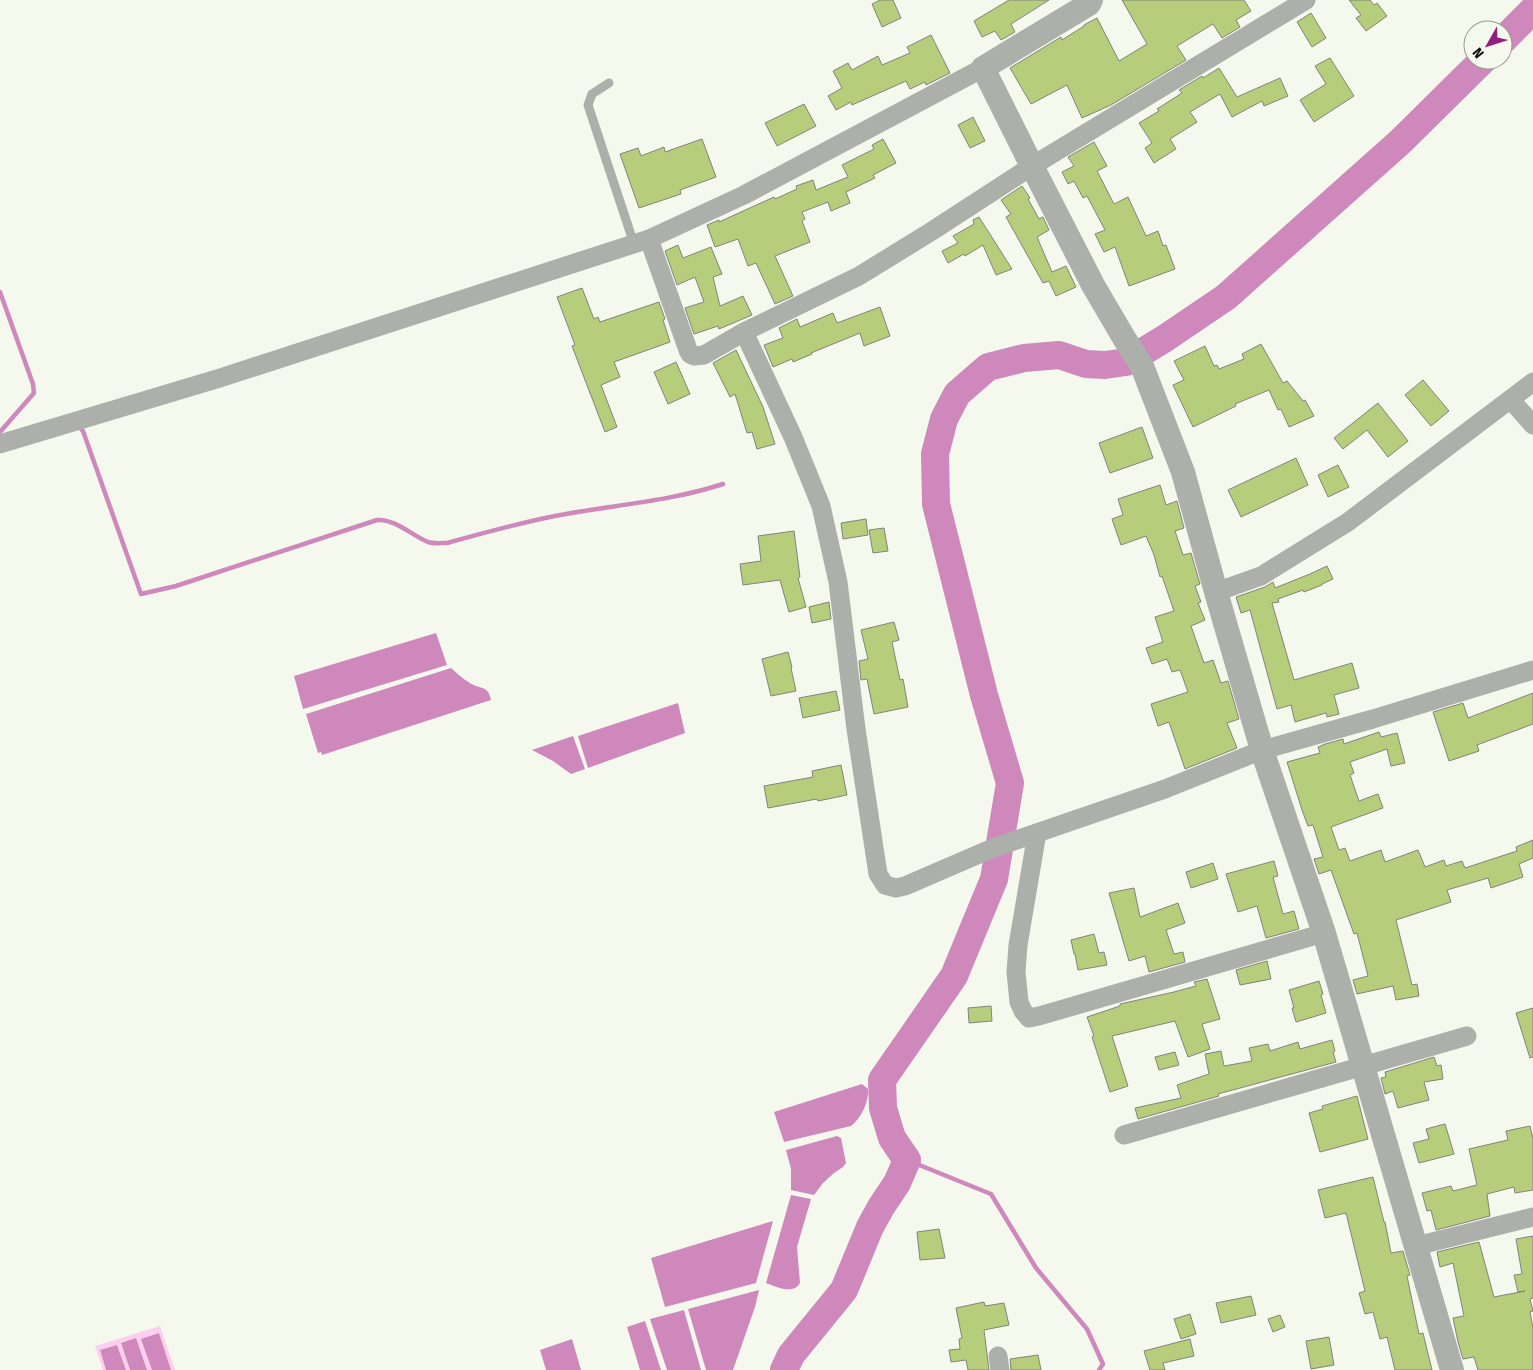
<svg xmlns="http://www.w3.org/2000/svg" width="1533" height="1370" font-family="'Fira Sans Condensed',sans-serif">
<rect width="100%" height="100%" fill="#f5f9ed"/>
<path fill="#fdceef" d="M 160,1326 L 175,1370 L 171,1370 L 159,1333 L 142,1339 L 152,1370 L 147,1370 L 136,1338 L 121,1344 L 130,1370 L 126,1370 L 117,1345 L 100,1350 L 106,1370 L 103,1370 L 95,1346 Z"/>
<g fill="#cf88bc">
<path d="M 436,633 L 447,665 L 303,709 L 294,676 Z"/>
<path d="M 451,668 C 457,673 463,679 470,683 C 480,690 488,684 491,700 L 322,755 L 321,752 L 318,753 L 306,714 Z"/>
<path d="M 678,703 L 685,733 L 588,768 L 578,736 Z"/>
<path d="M 573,736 L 585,769 L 571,774 L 553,761 L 532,750 Z"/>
<path d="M 862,1084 L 868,1089 C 869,1102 861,1118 851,1126 L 784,1142 L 774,1112 Z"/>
<path d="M 837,1136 L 841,1138 L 846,1163 L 843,1167 L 834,1173 L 823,1183 L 814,1195 L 791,1190 L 791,1169 L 786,1150 Z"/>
<path d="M 791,1195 L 811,1199 L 797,1247 L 800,1283 C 794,1295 776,1287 766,1283 Z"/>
<path d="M 773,1221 L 756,1283 L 665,1307 L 651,1258 Z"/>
<path d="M 759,1290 L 755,1307 L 733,1370 L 706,1370 L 688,1309 Z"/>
<path d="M 684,1310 L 701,1370 L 667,1370 L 650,1319 Z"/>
<path d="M 645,1321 L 661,1370 L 640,1370 L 627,1327 Z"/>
<path d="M 159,1333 L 171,1370 L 152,1370 L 141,1339 Z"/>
<path d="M 136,1338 L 147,1370 L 130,1370 L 121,1343 Z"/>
<path d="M 572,1339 L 581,1370 L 546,1370 L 540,1350 Z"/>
<path d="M 117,1345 L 126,1370 L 106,1370 L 100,1350 Z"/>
</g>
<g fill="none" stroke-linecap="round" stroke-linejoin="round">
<g stroke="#cf88bc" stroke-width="4.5">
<path d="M 0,292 L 33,384 L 34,393 L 0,432"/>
<path d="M 79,427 L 83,431 L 141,594 L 176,586 L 377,520 C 396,519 411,535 428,542 C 434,544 441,543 447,543 C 483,533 519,523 555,516 C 611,505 668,502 723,484"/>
<path d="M 907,1160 L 991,1194 L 1036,1268 L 1087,1329 L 1103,1364 L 1099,1370"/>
</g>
<g stroke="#cf88bc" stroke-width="28">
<path d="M 1503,40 L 1533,10"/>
<path d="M 784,1370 L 791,1355 L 844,1290 L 870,1227 L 881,1207 L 897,1183 L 907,1160 L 892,1138 L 883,1108 L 882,1080 L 954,976 L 994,879 L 1010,783 L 984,695 L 936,504 L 935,454 L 944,419 L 957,394 L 988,367 L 1024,358 L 1059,355 L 1086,364 L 1105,365 L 1126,362 L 1164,339 L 1226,297 L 1400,142 L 1483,60"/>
</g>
</g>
<g fill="#b6ce7c" stroke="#808479">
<path d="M 880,0 L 893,0 L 901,18 L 882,27 L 872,4 Z"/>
<path d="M 1009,0 L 1049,0 L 1011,24 L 1015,32 L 1001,40 L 995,31 L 982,37 L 974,21 Z"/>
<path d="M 1122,0 L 1244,0 L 1251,11 L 1236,20 L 1240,27 L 1222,38 L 1213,24 L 1177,46 L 1186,60 L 1111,105 L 1082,118 L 1067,85 L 1031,104 L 1010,68 L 1061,37 L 1062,40 L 1084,26 L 1084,25 L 1097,18 L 1119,61 L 1147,44 Z"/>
<path d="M 1349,0 L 1370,0 L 1374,5 L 1377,3 L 1387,16 L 1366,31 L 1356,18 L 1361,15 Z"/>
<path d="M 1311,13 L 1326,38 L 1312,47 L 1297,22 Z"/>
<path d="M 931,35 L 950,73 L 926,85 L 925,82 L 910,89 L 906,81 L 852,105 L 851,102 L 836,110 L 828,96 L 842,88 L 833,71 L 848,63 L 852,70 L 878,56 L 882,65 L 910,53 L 907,47 Z"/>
<path d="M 1330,58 L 1354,96 L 1314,122 L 1300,100 L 1326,84 L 1315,66 Z"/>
<path d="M 1219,68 L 1237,97 L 1280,78 L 1288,96 L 1264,106 L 1262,101 L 1232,117 L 1220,94 L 1190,112 L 1197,122 L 1170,139 L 1176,149 L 1154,163 L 1145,148 L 1152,143 L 1139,123 L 1159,111 L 1157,109 L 1182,93 L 1179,90 L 1202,76 L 1203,78 Z"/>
<path d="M 804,104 L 816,126 L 777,146 L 765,123 Z"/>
<path d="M 973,117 L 985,141 L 970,148 L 958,125 Z"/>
<path d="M 702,139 L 716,177 L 680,190 L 681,194 L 639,208 L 620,154 L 638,148 L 641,156 L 664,147 L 665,152 Z"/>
<path d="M 883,139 L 896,163 L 873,175 L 875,178 L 846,192 L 850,203 L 831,211 L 828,202 L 802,212 L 805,219 L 802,221 L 810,242 L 775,256 L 793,296 L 775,304 L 756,263 L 748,266 L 738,239 L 715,247 L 707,225 L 719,220 L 719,222 L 774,197 L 775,199 L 797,189 L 796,186 L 813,180 L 816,190 L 848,177 L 842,165 L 874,149 L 872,145 Z"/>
<path d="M 1094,142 L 1107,166 L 1097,171 L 1114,204 L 1128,197 L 1146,236 L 1158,231 L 1163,246 L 1166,245 L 1175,269 L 1129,286 L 1115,247 L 1104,252 L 1095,234 L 1105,230 L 1087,196 L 1083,198 L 1074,181 L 1068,184 L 1062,172 L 1074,166 L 1068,157 Z"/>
<path d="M 1022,186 L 1030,198 L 1028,199 L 1039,219 L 1043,217 L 1049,230 L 1037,237 L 1052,272 L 1066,266 L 1076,287 L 1056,296 L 1049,281 L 1043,283 L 1006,217 L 1011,214 L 1001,200 Z"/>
<path d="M 979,217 L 993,239 L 1012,269 L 996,275 L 983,245 L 965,256 L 964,254 L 948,263 L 942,251 L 958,243 L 953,236 L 974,224 L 973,220 Z"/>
<path d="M 678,245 L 683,258 L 711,247 L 722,274 L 713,277 L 720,306 L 743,296 L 752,315 L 719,329 L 718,326 L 694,334 L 685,308 L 704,302 L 695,277 L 677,285 L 665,251 Z"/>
<path d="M 582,288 L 594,319 L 598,317 L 600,322 L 659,302 L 665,319 L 663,320 L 670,342 L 614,362 L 620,377 L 601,385 L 617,427 L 605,432 L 572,346 L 575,345 L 557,297 Z"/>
<path d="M 880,307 L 890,336 L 864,346 L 860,333 L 811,353 L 812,354 L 793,362 L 792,359 L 773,367 L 764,345 L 783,338 L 779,328 L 797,319 L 800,327 L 833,313 L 837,323 Z"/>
<path d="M 1261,344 L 1283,383 L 1287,381 L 1303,401 L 1305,400 L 1314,416 L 1289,427 L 1281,409 L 1278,410 L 1269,390 L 1235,404 L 1236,406 L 1193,427 L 1173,385 L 1184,380 L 1174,361 L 1205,346 L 1214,366 L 1217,365 L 1219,369 L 1244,359 L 1242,354 Z"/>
<path d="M 736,350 L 763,407 L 775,444 L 757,449 L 752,432 L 747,433 L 735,394 L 730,397 L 713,363 Z"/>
<path d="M 676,362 L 690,394 L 668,404 L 654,372 Z"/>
<path d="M 1423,380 L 1449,411 L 1431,426 L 1405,395 Z"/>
<path d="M 1378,403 L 1408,441 L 1388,457 L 1367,430 L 1343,449 L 1334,438 Z"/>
<path d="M 1142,427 L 1153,458 L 1110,473 L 1099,443 Z"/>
<path d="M 1296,458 L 1308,485 L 1241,517 L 1228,490 Z"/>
<path d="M 1338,465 L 1349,487 L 1328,497 L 1318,475 Z"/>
<path d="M 1160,485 L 1166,505 L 1177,501 L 1184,528 L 1175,531 L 1183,555 L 1191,553 L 1200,584 L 1195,586 L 1201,602 L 1198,603 L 1205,620 L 1191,626 L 1204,663 L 1213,660 L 1221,683 L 1228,681 L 1239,719 L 1227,723 L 1237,748 L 1185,769 L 1169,722 L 1158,726 L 1151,704 L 1188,692 L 1180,670 L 1172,672 L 1167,659 L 1152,664 L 1146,648 L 1163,642 L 1155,617 L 1174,611 L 1162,576 L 1160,577 L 1154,555 L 1146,536 L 1121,545 L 1112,519 L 1123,515 L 1118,499 Z"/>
<path d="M 866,519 L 868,535 L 843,539 L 841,523 Z"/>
<path d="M 884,528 L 888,551 L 873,553 L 869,530 Z"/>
<path d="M 794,531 L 800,577 L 798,578 L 806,607 L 789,612 L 780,580 L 743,585 L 740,564 L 761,561 L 758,536 Z"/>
<path d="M 1327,566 L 1333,579 L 1322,584 L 1322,585 L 1304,592 L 1303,590 L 1278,599 L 1279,602 L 1272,603 L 1294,680 L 1352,663 L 1359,688 L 1334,695 L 1339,714 L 1327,717 L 1326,713 L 1295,722 L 1291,705 L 1277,709 L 1250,610 L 1241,613 L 1236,597 L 1265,587 L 1273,582 L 1275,588 L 1310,574 Z"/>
<path d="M 829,602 L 831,619 L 812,623 L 809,607 Z"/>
<path d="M 894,622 L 899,640 L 892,642 L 900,680 L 903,679 L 908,707 L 874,714 L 867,679 L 861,680 L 859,661 L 868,659 L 861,630 Z"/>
<path d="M 788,652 L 792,667 L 791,668 L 796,691 L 771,696 L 762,659 Z"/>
<path d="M 836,691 L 840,710 L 803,718 L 799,698 Z"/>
<path d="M 1533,693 L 1533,724 L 1477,745 L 1479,751 L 1449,761 L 1433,712 L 1463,703 L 1468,718 Z"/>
<path d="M 1379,732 L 1381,737 L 1397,733 L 1405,763 L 1391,766 L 1387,749 L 1350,762 L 1354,773 L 1350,775 L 1359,801 L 1378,794 L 1383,808 L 1331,827 L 1339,850 L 1345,848 L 1350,861 L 1381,850 L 1385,862 L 1418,850 L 1425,867 L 1444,860 L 1446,866 L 1462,861 L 1465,868 L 1517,851 L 1516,847 L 1533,840 L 1533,858 L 1519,864 L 1523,877 L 1491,888 L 1488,878 L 1447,890 L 1451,902 L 1396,920 L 1412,985 L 1417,984 L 1419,996 L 1396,1000 L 1393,986 L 1357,994 L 1353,980 L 1368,976 L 1357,933 L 1354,934 L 1331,870 L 1319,874 L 1314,859 L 1323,857 L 1313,825 L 1308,826 L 1302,810 L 1287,762 L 1320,753 L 1318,747 L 1325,744 L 1343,739 L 1344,744 Z"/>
<path d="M 841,765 L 847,795 L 818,801 L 817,799 L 768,808 L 764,786 L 813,777 L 812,771 Z"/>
<path d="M 1274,861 L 1278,876 L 1273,877 L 1283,914 L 1294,911 L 1299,929 L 1266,938 L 1257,906 L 1238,912 L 1226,874 Z"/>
<path d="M 1213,863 L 1218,879 L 1191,888 L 1186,872 Z"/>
<path d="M 1134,888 L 1140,917 L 1178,903 L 1185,923 L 1166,930 L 1174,954 L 1183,952 L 1185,962 L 1149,972 L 1145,956 L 1129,961 L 1109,893 Z"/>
<path d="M 1094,934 L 1099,953 L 1104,952 L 1107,965 L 1078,970 L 1075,954 L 1074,954 L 1071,940 Z"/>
<path d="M 1267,961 L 1271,979 L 1240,985 L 1236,970 Z"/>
<path d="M 1207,979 L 1220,1019 L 1202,1024 L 1210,1049 L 1188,1057 L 1175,1021 L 1112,1036 L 1128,1086 L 1110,1092 L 1092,1037 L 1094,1036 L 1087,1017 L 1120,1006 L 1120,1004 L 1174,992 L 1196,986 L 1194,982 Z"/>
<path d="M 1319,981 L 1323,994 L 1321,995 L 1326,1013 L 1296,1022 L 1292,1008 L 1294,1008 L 1289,990 Z"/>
<path d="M 991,1006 L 992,1021 L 969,1023 L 968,1008 Z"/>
<path d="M 1533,1008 L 1533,1057 L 1530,1058 L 1516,1013 Z"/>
<path d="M 1332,1040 L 1335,1051 L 1333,1052 L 1336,1062 L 1218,1094 L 1219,1096 L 1138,1119 L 1135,1108 L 1181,1098 L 1177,1085 L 1209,1074 L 1205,1054 L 1221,1051 L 1224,1066 L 1252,1061 L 1249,1048 L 1268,1044 L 1270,1051 L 1298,1042 L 1300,1049 Z"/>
<path d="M 1175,1052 L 1179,1065 L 1159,1070 L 1155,1057 Z"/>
<path d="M 1434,1057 L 1437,1066 L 1441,1065 L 1443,1079 L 1424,1082 L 1429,1100 L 1398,1108 L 1393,1091 L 1385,1094 L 1381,1078 L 1386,1077 L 1385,1072 Z"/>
<path d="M 1357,1096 L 1368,1139 L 1320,1152 L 1309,1113 L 1323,1109 L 1322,1106 Z"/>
<path d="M 1445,1124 L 1454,1154 L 1419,1163 L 1413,1143 L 1429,1139 L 1426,1129 Z"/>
<path d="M 1530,1126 L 1533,1139 L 1533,1190 L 1515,1193 L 1514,1187 L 1487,1194 L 1490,1216 L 1436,1230 L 1431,1210 L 1427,1211 L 1422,1193 L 1451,1186 L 1453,1191 L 1477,1185 L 1469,1149 L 1508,1140 L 1506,1131 Z"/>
<path d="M 1373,1177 L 1384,1222 L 1385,1222 L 1391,1253 L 1403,1251 L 1410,1275 L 1407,1276 L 1419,1334 L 1423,1333 L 1432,1370 L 1395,1370 L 1387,1337 L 1380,1339 L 1373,1312 L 1365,1314 L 1359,1293 L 1365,1291 L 1346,1213 L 1325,1218 L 1318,1190 Z"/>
<path d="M 939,1229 L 945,1258 L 920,1260 L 917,1232 Z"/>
<path d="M 1533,1236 L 1533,1298 L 1530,1299 L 1533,1311 L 1530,1312 L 1533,1328 L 1533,1370 L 1478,1370 L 1474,1357 L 1463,1359 L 1458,1342 L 1453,1318 L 1464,1316 L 1453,1263 L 1440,1267 L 1437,1252 L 1479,1242 L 1494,1297 L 1525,1291 L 1518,1292 L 1514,1275 L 1522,1274 L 1516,1239 Z"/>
<path d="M 1251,1296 L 1256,1315 L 1221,1323 L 1216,1303 Z"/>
<path d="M 984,1302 L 985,1306 L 1004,1303 L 1009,1325 L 984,1330 L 989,1370 L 968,1370 L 966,1360 L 951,1362 L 949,1350 L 960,1349 L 959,1339 L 962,1338 L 956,1308 Z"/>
<path d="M 1190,1314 L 1196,1334 L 1181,1339 L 1174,1319 Z"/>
<path d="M 1280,1315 L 1285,1327 L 1273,1332 L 1268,1319 Z"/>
<path d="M 1329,1337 L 1334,1365 L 1311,1369 L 1306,1341 Z"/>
<path d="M 1190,1339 L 1194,1356 L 1163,1363 L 1165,1370 L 1150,1370 L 1144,1351 Z"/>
<path d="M 1038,1355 L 1041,1370 L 1011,1370 L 1010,1359 Z"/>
</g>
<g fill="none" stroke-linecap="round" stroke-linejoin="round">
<path stroke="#adafaa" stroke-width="9" d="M 609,83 L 592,94 L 588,105 L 634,244"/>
<g stroke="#adafaa" stroke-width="19">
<path d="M 649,239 L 688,350 L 690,354 L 694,356 L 704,355 L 744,332 L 859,276 L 932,231 L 1032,166 L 1306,0"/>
<path d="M 744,332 L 793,437 L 821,506 L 838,582 L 856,729 L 878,874 L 885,885 L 896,888 L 905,886 L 993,848 L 1165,789 L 1262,750 L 1373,719 L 1533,670"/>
<path d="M 1511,400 L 1533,425"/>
<path d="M 0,444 L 220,378 L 649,239 L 744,195 L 983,68"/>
<path d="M 1216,592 L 1261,576 L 1348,522 L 1533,382"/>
<path d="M 1037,833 L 1018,945 L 1016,972 L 1019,1002 L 1023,1011 L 1029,1018 L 1039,1016 L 1324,933"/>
<path d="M 1124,1135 C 1238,1101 1353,1070 1467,1036"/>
<path d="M 1416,1246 L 1533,1217"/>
<path d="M 998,1356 L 1000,1370"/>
</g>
<path stroke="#adafaa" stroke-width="24" d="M 1091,0 L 1089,4 L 983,68 L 1032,166 L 1093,285 L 1124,338 L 1142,366 L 1183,472 L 1216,592 L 1262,750 L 1324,933 L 1452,1370"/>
</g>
<g transform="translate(1488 45) rotate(231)"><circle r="24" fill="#f5f9ed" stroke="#979a91"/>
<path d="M0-4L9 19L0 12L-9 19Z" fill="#911d7c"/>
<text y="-8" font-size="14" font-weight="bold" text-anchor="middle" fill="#0b0c08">N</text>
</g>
</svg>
